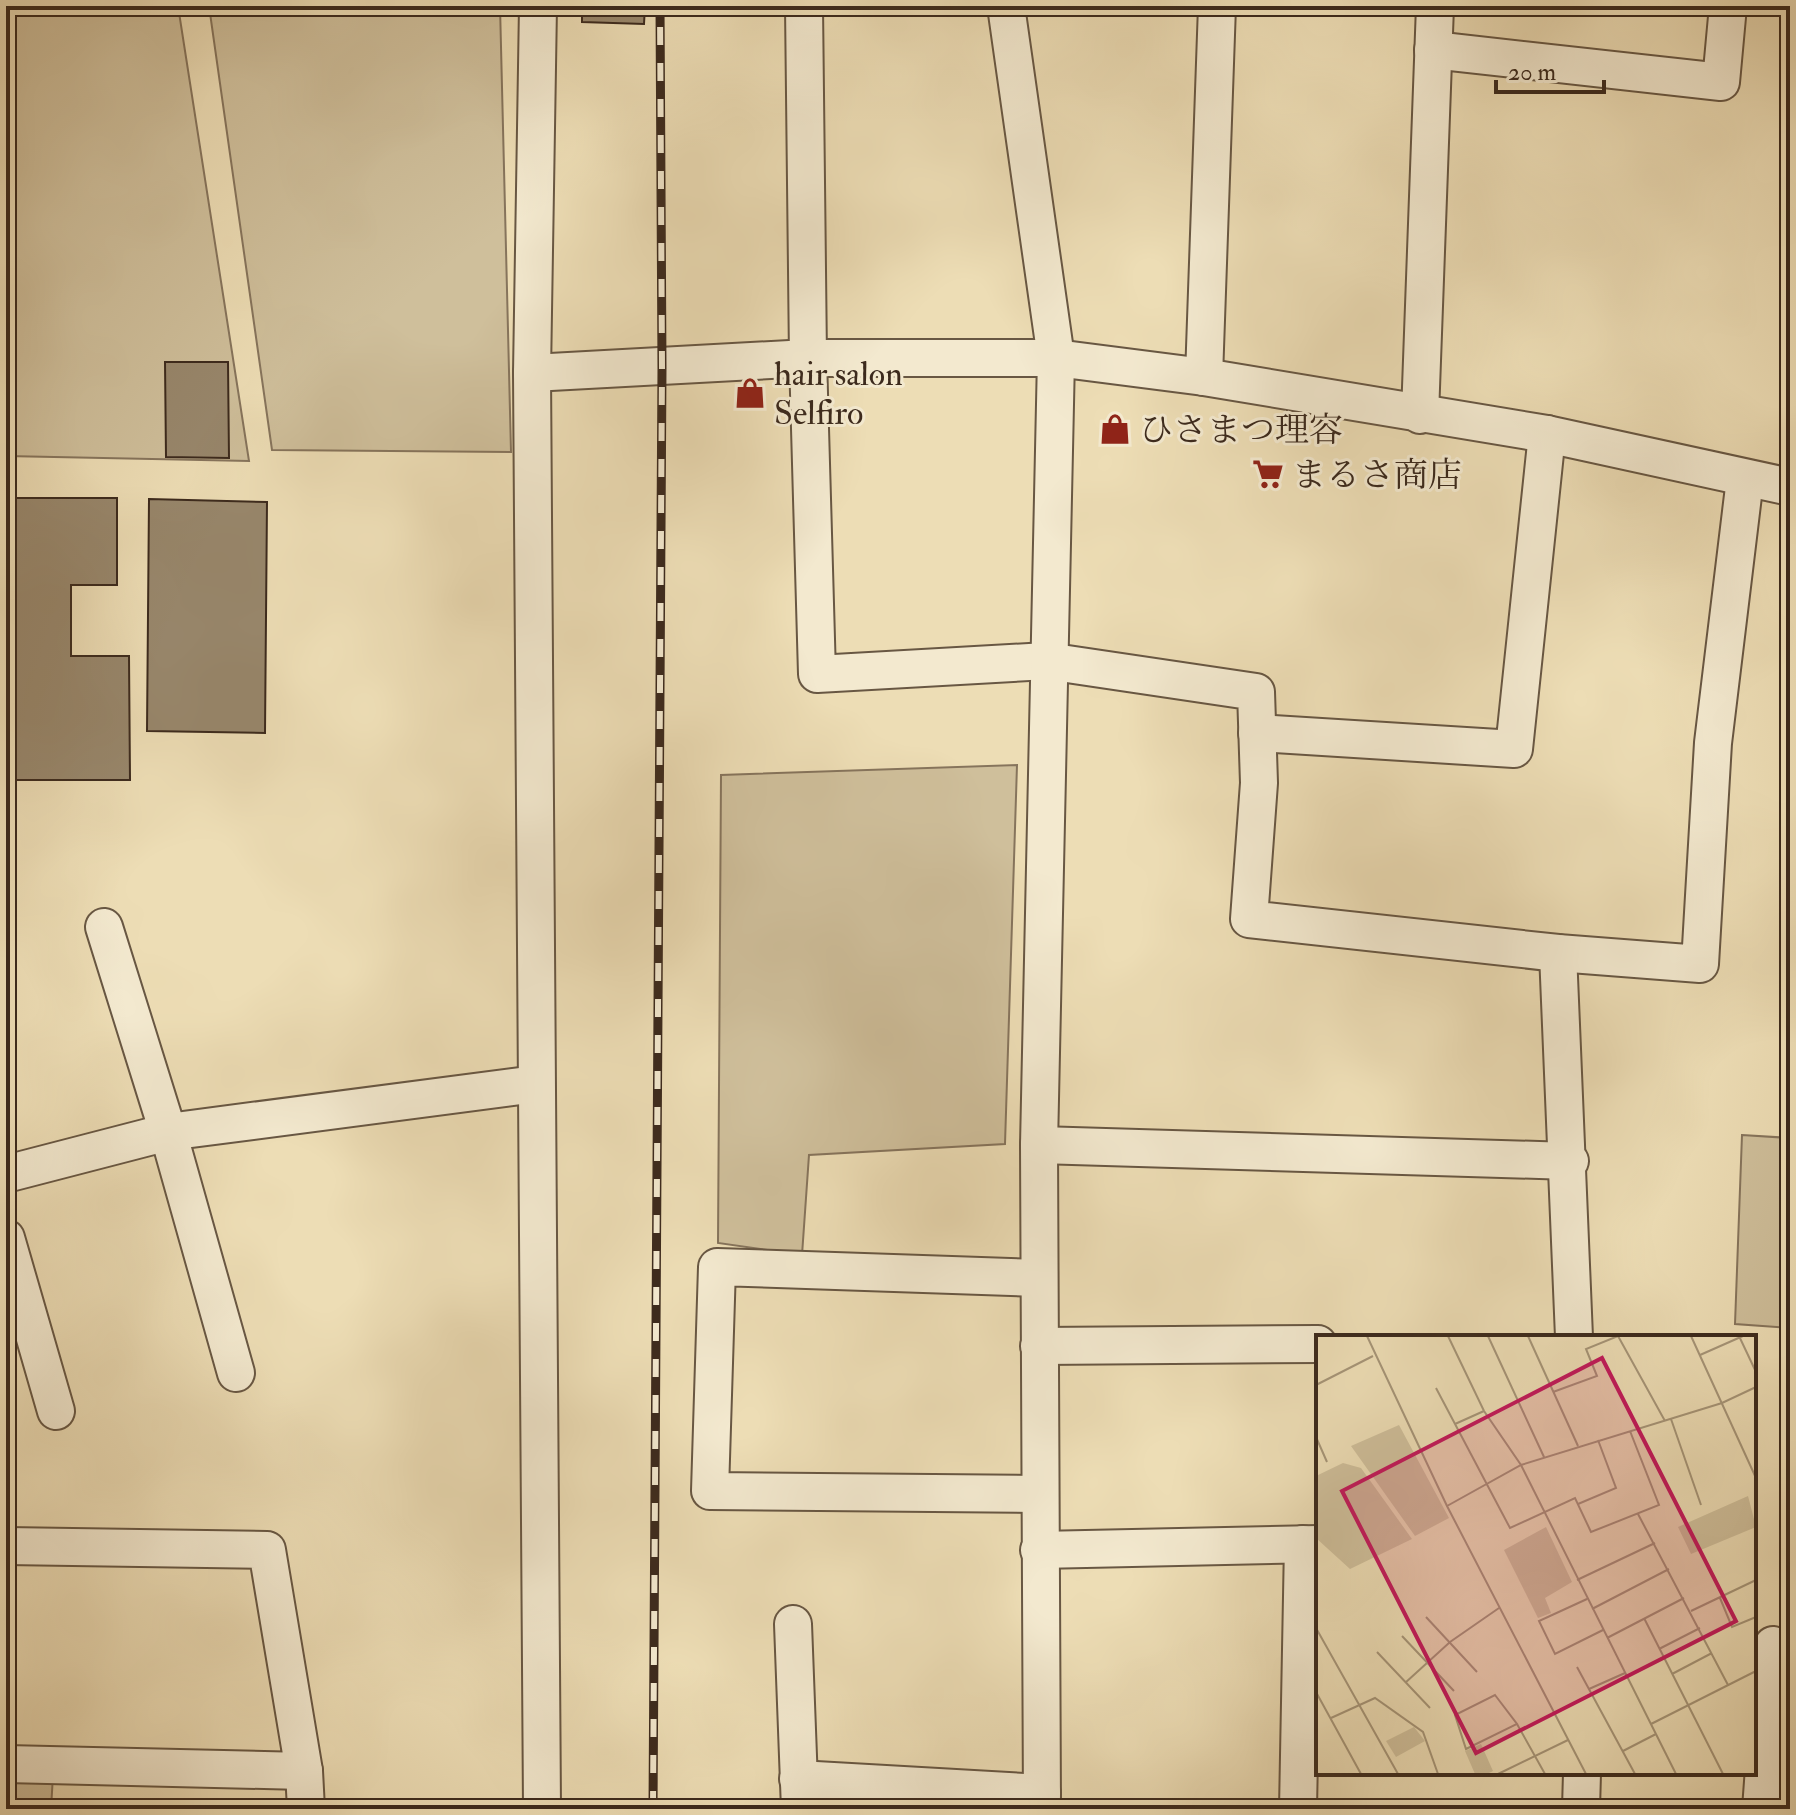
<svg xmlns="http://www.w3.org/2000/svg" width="1796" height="1815" font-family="'IM FELL Double Pica','Noto Serif JP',serif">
<rect width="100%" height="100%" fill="#edddb5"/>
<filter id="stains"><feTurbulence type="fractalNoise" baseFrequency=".0025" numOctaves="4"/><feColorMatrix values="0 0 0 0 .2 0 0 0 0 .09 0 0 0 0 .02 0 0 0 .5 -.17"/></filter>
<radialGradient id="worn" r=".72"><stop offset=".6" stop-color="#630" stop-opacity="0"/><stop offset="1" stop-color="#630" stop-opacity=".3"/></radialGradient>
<g fill="#cfbf9b" stroke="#86745c" stroke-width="2">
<path d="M 6,6 L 178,6 L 249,461 L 6,456 Z"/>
<path d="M 209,6 L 500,6 L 511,452 L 272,450 Z"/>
<path d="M 1017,765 L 1005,1144 L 809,1155 L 802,1255 L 718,1243 L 721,775 Z"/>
<path d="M 1742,1135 L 1790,1138 L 1790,1328 L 1735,1324 Z"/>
<path d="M 6,1774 L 53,1775 L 51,1809 L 6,1809 Z"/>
</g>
<g fill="#98876c" stroke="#3c2a1d" stroke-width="2">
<path d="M 582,6 L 645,6 L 644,24 L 582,22 Z"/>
<path d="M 165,362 L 228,362 L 229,458 L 166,457 Z"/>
<path d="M 6,498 L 117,498 L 117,585 L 71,585 L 71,656 L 129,656 L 130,780 L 6,780 L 6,671 L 9,671 Z"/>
<path d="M 149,499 L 267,502 L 265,733 L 147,731 Z"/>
</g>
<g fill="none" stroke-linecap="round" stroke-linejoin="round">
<defs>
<g id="minor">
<path d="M 538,6 L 532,373 L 542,1809"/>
<path d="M 804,6 L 808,358 L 817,674 L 1047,661 L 1256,692 L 1259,783 L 1249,919 L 1558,953 L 1700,964 L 1713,743 L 1745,479"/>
<path d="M 1006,6 L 1056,358 L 1039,1145 L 1042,1809"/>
<path d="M 1433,50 L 1721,82 L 1728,6"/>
<path d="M 532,373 L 808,358 L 1056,358 L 1204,377 L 1547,434 L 1790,487"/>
<path d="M 1204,377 L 1217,6"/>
<path d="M 1420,415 L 1435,6"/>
<path d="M 1257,733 L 1514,749 L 1547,434"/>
<path d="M 104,927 L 168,1132 L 236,1373"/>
<path d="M 1558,953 L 1574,1337"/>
<path d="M 1039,1145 L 1570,1161"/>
<path d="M 6,1174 L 168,1132 L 536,1084"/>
<path d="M 6,1238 L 56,1411"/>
<path d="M 1039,1278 L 717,1267 L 710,1491 L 1039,1494"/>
<path d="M 1039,1346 L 1318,1344"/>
<path d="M 6,1546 L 267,1550 L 304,1771 L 6,1764"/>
<path d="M 1039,1550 L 1318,1544"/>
<path d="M 793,1624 L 800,1809"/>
<path d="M 304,1771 L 306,1809"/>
<path d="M 798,1779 L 1042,1793"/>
<path d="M 1298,1809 L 1303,1544"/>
<path d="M 1581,1809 L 1582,1773"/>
<path d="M 1761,1809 L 1773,1645"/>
</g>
</defs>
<use href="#minor" stroke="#685743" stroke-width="40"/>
<use href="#minor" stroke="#f3e9cf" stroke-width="36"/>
<defs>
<path id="rail" d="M 653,1809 L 662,368 L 660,6"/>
</defs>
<use href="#rail" stroke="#3c2a1d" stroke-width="9"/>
<use href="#rail" stroke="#f3e9cf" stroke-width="6" stroke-dasharray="18" stroke-linecap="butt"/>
</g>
<defs>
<symbol id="shop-bare" viewBox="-9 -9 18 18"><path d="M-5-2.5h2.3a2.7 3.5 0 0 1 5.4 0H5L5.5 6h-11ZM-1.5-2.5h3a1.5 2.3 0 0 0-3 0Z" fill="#8f2418" stroke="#f3e9cf" stroke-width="2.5" paint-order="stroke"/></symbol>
<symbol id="supermarket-bare" viewBox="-9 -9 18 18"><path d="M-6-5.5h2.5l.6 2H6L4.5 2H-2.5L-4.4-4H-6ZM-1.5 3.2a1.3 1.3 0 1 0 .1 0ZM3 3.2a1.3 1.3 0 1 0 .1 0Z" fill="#8f2418" stroke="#f3e9cf" stroke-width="2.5" paint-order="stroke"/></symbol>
</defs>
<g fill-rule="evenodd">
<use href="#shop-bare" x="728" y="371" width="44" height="44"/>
<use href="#shop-bare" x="1093" y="407" width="44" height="44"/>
<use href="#supermarket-bare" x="1246" y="452" width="44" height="44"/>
</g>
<g text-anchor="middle" stroke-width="6" stroke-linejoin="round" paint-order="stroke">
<g font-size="34" fill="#3c2a1d" stroke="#f3e9cf" text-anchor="start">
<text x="774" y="385">hair salon<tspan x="774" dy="39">Selfiro</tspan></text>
<text x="1139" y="441">ひさまつ理容</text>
<text x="1292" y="486">まるさ商店</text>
</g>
</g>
<g transform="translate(1316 1335)">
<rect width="440" height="440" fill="#edddb5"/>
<path d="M 83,90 L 133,183 L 99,201 L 35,111 ZM 27,128 L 45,133 L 96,204 L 34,234 L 0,203 L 0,141 ZM 432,161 L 440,192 L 375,219 L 362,192 ZM 230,192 L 256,247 L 229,263 L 235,278 L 222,283 L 188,215 ZM 98,392 L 109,406 L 80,422 L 70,406 ZM 165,409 L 177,436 L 171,439 L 159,439 L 149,416 Z" fill="#cfbf9b"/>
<path fill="none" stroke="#a69578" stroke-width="2" d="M 51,1 L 131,171 L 270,439M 132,1 L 168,76 L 205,130 L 360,439M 172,1 L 228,122M 212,1 L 262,111M 375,1 L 440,143M 423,1 L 440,37M 384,20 L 427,1M 0,50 L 57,21M 120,53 L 194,193 L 259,163 L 275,197 L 343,170 L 314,96M 237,57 L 281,41 L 270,14 L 302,1 L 349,86M 355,84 L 385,170M 139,89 L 168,76M 0,102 L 11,127M 262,169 L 300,153 L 282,105M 131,171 L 205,130 L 406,68 L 440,52M 322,179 L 412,350M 261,245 L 339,208M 404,263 L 416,292 L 440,282M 271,264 L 223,286 L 239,319 L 287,295M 276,274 L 353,234M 375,276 L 440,245M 110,282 L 161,337M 328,283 L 407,439M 0,293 L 82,439M 86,301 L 138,356M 291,303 L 368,263M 343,314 L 384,293M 61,317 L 114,373M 261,332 L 319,439M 356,339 L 396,318M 89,348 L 134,307 L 183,273M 273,354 L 309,338M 0,357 L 45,439M 179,360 L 201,389 L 150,414 L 139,380 ZM 15,383 L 59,363 L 107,397 L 122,439M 201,389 L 229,439M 335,389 L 440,336M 307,416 L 340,399M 182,439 L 252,405"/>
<path fill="#c2185b" fill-opacity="0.15" stroke="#c2185b" stroke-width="4" d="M 286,23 L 420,286 L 160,418 L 26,156 Z"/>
<rect width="440" height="440" fill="none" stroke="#3c2a1d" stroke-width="4"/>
</g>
<rect width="1796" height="1815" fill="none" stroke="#edddb5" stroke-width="32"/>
<rect x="8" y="8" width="1780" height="1799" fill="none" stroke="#3c2a1d" stroke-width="4"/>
<rect x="16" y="16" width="1764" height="1783" fill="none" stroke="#3c2a1d" stroke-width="2"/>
<path d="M1496 80v12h108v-12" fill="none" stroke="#3c2a1d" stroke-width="4"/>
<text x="1508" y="80" font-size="24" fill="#3c2a1d" stroke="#f3e9cf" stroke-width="6" paint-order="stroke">20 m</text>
<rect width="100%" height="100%" filter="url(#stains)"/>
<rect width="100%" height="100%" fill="url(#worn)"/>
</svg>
